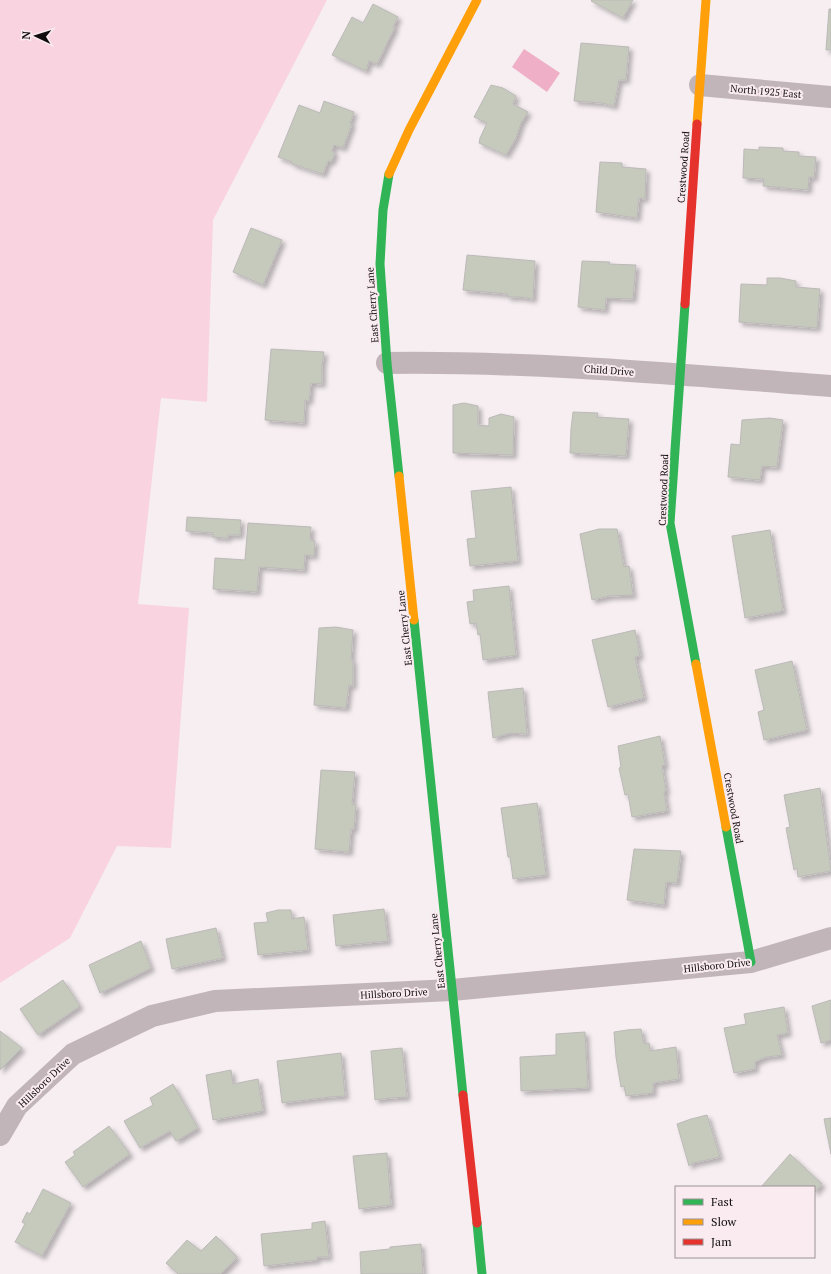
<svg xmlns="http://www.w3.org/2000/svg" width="831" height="1274" font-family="'PT Serif',serif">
<defs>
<filter id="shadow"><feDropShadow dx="3.5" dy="3.5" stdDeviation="2" flood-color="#0004"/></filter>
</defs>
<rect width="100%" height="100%" fill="#f6eef1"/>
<path fill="#f9d3e0" d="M 0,0 L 327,0 L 213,220 L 207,402 L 161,398 L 138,604 L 189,608 L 171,848 L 117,846 L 70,938 L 0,983 Z"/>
<path fill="#efafc6" d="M 524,49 L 560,73 L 547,92 L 512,67 Z"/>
<g fill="#c6cabd" stroke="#bcb9b8" filter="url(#shadow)">
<path d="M 592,0 L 633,0 L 623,18 L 591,1 Z"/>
<path d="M 373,4 L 398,17 L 393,27 L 395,27 L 377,64 L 369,61 L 366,71 L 332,55 L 352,17 L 363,23 Z"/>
<path d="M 829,9 L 831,9 L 831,50 L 826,50 Z"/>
<path d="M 581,43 L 629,47 L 626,80 L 619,80 L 614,106 L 602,103 L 574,101 Z"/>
<path d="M 491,85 L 503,88 L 516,96 L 513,104 L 528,112 L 521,123 L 516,138 L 506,155 L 479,143 L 480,138 L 487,123 L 474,117 Z"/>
<path d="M 324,101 L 354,112 L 350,123 L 352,124 L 343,148 L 334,145 L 332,151 L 335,153 L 331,162 L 328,161 L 323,174 L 292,164 L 292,162 L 278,157 L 299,105 L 320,113 Z"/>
<path d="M 759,147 L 783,148 L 783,151 L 799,152 L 799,156 L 816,157 L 814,178 L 809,177 L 808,190 L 763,186 L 764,179 L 743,178 L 744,149 L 759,150 Z"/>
<path d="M 600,162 L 622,163 L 622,167 L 646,169 L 645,199 L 639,198 L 637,218 L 596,212 Z"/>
<path d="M 251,228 L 282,240 L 263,285 L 233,272 Z"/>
<path d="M 467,255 L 535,261 L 533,299 L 520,297 L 507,297 L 508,294 L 463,290 Z"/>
<path d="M 582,261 L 610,262 L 609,264 L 636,265 L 633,299 L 606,298 L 605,310 L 578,307 Z"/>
<path d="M 767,278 L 780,278 L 796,281 L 796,287 L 820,289 L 817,328 L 739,322 L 741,284 L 767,285 Z"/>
<path d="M 271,349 L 324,352 L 322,366 L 322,384 L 311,383 L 309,401 L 305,400 L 304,423 L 265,420 Z"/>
<path d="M 464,403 L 478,406 L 478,425 L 489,426 L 489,418 L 501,414 L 514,417 L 513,455 L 453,453 L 453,405 Z"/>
<path d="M 573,412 L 598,413 L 597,417 L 629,419 L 626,456 L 570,453 L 571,429 Z"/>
<path d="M 770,418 L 783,420 L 777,467 L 762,466 L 760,480 L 728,477 L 731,444 L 740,445 L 742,420 Z"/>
<path d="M 511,487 L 518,561 L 470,566 L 467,539 L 476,538 L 471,491 Z"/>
<path d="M 187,517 L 241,520 L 240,535 L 228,535 L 228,538 L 212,537 L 213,533 L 186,531 Z"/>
<path d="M 248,523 L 311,527 L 310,540 L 315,541 L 314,556 L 305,555 L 304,570 L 259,567 L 257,592 L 213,589 L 215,558 L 245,560 Z"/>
<path d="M 599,529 L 617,529 L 624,567 L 629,566 L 633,595 L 609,596 L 592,600 L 580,534 Z"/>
<path d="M 770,530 L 783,611 L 745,618 L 732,536 Z"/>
<path d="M 509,586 L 516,655 L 483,660 L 480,634 L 478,635 L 476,623 L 470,624 L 467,602 L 474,601 L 473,590 Z"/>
<path d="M 336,627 L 353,630 L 351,660 L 353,660 L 353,686 L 349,685 L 346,708 L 314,705 L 319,628 Z"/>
<path d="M 635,630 L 640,656 L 635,657 L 644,698 L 608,707 L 592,640 Z"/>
<path d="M 792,661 L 807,730 L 764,740 L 758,712 L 764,710 L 755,670 Z"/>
<path d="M 523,688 L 527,734 L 510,733 L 493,738 L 488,692 Z"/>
<path d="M 660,736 L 665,765 L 662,766 L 666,791 L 664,792 L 667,811 L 632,817 L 628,794 L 625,795 L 619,768 L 621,767 L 618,746 Z"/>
<path d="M 321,770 L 355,772 L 352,804 L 356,805 L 354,829 L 351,829 L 349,852 L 315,849 Z"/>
<path d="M 820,788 L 831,871 L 798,877 L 797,868 L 794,870 L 786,828 L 790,827 L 784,795 Z"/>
<path d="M 537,803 L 546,875 L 513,879 L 510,857 L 508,857 L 501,808 Z"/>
<path d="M 634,849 L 681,851 L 677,883 L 666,882 L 664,905 L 627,900 Z"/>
<path d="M 384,909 L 388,941 L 336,946 L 333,915 Z"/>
<path d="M 278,910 L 291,910 L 292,919 L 304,917 L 308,950 L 258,955 L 254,923 L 268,922 L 266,913 Z"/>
<path d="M 216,928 L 223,958 L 172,969 L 166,939 Z"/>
<path d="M 141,941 L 151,968 L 100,993 L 89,965 Z"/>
<path d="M 63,980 L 80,1006 L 38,1035 L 20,1009 Z"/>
<path d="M 831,1000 L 831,1040 L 821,1043 L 812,1006 Z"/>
<path d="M 784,1007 L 788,1033 L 777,1035 L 782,1055 L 766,1057 L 755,1062 L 755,1069 L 734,1073 L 724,1028 L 746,1024 L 744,1014 Z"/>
<path d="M 641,1029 L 644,1044 L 649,1043 L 650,1051 L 676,1047 L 679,1079 L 653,1083 L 653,1093 L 626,1096 L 624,1086 L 621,1087 L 616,1057 L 614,1032 L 627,1030 Z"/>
<path d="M 0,1031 L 22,1048 L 0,1070 Z"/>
<path d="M 585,1032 L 588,1088 L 521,1091 L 520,1057 L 556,1055 L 556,1034 Z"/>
<path d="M 402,1048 L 407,1097 L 390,1098 L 375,1100 L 371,1051 Z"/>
<path d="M 341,1053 L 345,1096 L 329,1097 L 282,1103 L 277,1061 Z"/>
<path d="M 231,1070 L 233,1084 L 258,1079 L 263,1111 L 213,1120 L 206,1075 Z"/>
<path d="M 173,1084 L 198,1128 L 176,1141 L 170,1131 L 140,1148 L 124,1121 L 153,1105 L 150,1098 Z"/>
<path d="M 707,1115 L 720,1157 L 693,1163 L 689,1166 L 677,1124 L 691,1119 Z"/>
<path d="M 831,1118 L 831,1154 L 824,1119 Z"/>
<path d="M 109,1126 L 130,1154 L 83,1187 L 65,1162 L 75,1155 L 73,1152 Z"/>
<path d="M 387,1153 L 391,1205 L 359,1209 L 353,1156 Z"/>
<path d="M 790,1154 L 822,1184 L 814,1193 L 814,1187 L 761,1187 Z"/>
<path d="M 43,1189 L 71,1203 L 42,1256 L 15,1242 L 25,1224 L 22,1222 L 27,1212 L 30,1214 Z"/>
<path d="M 325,1221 L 329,1257 L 317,1257 L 317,1260 L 264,1266 L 261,1234 L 312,1229 L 312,1223 Z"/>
<path d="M 216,1236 L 237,1257 L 221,1274 L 178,1274 L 166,1263 L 187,1240 L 201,1251 Z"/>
<path d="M 421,1244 L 423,1274 L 361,1274 L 360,1252 L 390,1249 L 390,1247 Z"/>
</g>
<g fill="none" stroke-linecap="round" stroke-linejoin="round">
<g stroke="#c2b5ba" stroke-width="22">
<path d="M 700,85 L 831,97"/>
<path d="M 387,363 C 535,361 683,375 831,386"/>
<path d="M 0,1135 L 17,1106 L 73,1054 L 152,1016 L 215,1001 L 452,990 L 751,962 L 831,938"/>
</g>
<g stroke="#30b455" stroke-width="9">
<path d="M 389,174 L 383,210 L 380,264 L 387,363 L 399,476"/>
<path d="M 685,304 L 670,523 L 696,664"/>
<path d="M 414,620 L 463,1095"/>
<path d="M 726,827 L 751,962"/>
<path d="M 477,1223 L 482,1274"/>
</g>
<g stroke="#ff9f0a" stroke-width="9">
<path d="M 697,124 L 706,0"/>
<path d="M 389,174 L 409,130 L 477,0"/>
<path d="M 399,476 L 414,620"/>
<path d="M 696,664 L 726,827"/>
</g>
<g stroke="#e5322d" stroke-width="9">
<path d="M 685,304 L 697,124"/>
<path d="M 463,1095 L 477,1223"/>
</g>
</g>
<g text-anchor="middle" stroke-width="4" stroke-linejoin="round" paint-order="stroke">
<g font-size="10" fill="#110d0e" stroke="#f9ebf0">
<text transform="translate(766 91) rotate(5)" y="4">North 1925 East</text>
<text transform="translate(683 167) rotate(-86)" y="4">Crestwood Road</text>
<text transform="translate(372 305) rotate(-94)" y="4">East Cherry Lane</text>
<text transform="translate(609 370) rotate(4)" y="4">Child Drive</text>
<text transform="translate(663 490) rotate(-88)" y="4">Crestwood Road</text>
<text transform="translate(404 628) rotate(-96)" y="4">East Cherry Lane</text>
<text transform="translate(734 808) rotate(80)" y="4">Crestwood Road</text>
<text transform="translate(437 951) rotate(-96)" y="4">East Cherry Lane</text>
<text transform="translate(717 965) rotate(-6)" y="4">Hillsboro Drive</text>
<text transform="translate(394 993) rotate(-3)" y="4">Hillsboro Drive</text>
<text transform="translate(44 1082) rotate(-44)" y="4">Hillsboro Drive</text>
</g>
</g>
<rect x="675" y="1186" width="140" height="72" fill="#f9ebf0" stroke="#9c9296"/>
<rect x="683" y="1199" width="20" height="6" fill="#30b455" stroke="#9c9296"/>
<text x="711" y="1206" font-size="12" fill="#110d0e">Fast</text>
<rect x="683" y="1219" width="20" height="6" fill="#ff9f0a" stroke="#9c9296"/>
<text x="711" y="1226" font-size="12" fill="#110d0e">Slow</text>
<rect x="683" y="1239" width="20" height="6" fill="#e5322d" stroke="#9c9296"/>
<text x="711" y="1246" font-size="12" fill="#110d0e">Jam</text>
<g transform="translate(36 36) rotate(274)" stroke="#f9ebf0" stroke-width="3" paint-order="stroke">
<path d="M0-3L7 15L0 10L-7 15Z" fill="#110d0e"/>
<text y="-6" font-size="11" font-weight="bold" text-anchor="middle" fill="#110d0e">N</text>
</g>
</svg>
